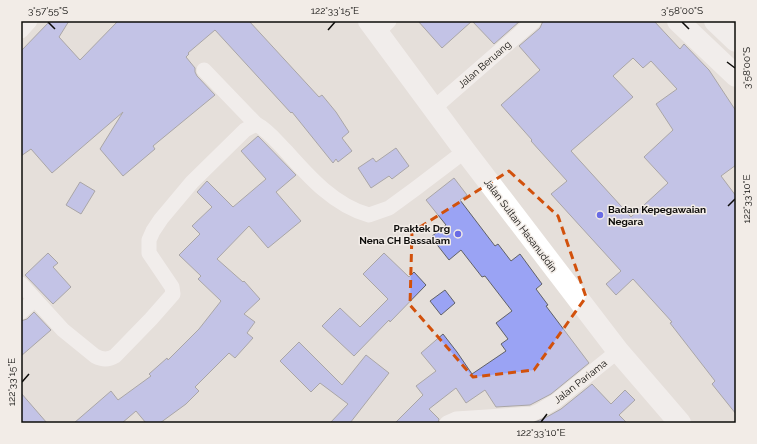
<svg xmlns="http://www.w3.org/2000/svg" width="757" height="444" font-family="Raleway,sans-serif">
<rect width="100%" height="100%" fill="#e5dfda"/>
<g fill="#9aa3f4" stroke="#606167" fill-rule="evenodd">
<path d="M 50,21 L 69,21 L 59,37 L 80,60 L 118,21 L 249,21 L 319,97 L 322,95 L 336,112 L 349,132 L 342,138 L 352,151 L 338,162 L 336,159 L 333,163 L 292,112 L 291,113 L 215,30 L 188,53 L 189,54 L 186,57 L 195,68 L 195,72 L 197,76 L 215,95 L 153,146 L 155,149 L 123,176 L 100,149 L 123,112 L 52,173 L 31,149 L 21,156 L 21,51 Z"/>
<path d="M 418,21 L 472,21 L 442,48 Z"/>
<path d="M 472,21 L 520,21 L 494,44 Z"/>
<path d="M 543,21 L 654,21 L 680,49 L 684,44 L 709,70 L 736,111 L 736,165 L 721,176 L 736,196 L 736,414 L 712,384 L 715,381 L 670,323 L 672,322 L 633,279 L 616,295 L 606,284 L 621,271 L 551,194 L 567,181 L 531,141 L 532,140 L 501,105 L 540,70 L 519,46 L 540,28 ZM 633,58 L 643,68 L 651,61 L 677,89 L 656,104 L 673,130 L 644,157 L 668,183 L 631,217 L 571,151 L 633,97 L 613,76 Z"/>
<path d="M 258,136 L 296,175 L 276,192 L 301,221 L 268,248 L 249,226 L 217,259 L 243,282 L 244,281 L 260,299 L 244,314 L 255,322 L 247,333 L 253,338 L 235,358 L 229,353 L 195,387 L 199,391 L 186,404 L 160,423 L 146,423 L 136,411 L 122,423 L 74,423 L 111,391 L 118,400 L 151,376 L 149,374 L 167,358 L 168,360 L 199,329 L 221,301 L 198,279 L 201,276 L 179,255 L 200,234 L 192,226 L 212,207 L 197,192 L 207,181 L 233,207 L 266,179 L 241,151 Z"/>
<path d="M 396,148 L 409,166 L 392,179 L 389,176 L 371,188 L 358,168 L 373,158 L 376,162 Z"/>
<path d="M 454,178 L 467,195 L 460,200 L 495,246 L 498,244 L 511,261 L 520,254 L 542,284 L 536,289 L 548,305 L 546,306 L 589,363 L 551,394 L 530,405 L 496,407 L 485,390 L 466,403 L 456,388 L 429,409 L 439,419 L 438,423 L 395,423 L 423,395 L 416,386 L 436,371 L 421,353 L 443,334 L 457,352 L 472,374 L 506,351 L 501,344 L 508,339 L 496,323 L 512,311 L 485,276 L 482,277 L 461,250 L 449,260 L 431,237 L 446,225 L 426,200 Z"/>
<path d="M 80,182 L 95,191 L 81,214 L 66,205 Z"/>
<path d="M 48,253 L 58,263 L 53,267 L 71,287 L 53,304 L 25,275 Z"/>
<path d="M 384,253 L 409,277 L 414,272 L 426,285 L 390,322 L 389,320 L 354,356 L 322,326 L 340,308 L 360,327 L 388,299 L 363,274 Z"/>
<path d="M 445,290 L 455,303 L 441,315 L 430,301 Z"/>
<path d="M 34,312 L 51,330 L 21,356 L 21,321 L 27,319 Z"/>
<path d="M 299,342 L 342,385 L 366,355 L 389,373 L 350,423 L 330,423 L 348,404 L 320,383 L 311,392 L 280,361 Z"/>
<path d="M 592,384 L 611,404 L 625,390 L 635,400 L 619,415 L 627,423 L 532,423 L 545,418 L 561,409 Z"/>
<path d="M 21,393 L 47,423 L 21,423 Z"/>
</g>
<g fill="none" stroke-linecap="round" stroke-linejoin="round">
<g stroke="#fff" stroke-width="15">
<path d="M 21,31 L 30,21"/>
<path d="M 378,32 L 389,21"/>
<path d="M 204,70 L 256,124"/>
<path d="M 434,108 L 534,21"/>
<path d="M 21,284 L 63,330 L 95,356 C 103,360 108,360 115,356 L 151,319 L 173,294 L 172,287 L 149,253 L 149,240 L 153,231 L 161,219 L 192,182 L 245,130 L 256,124 C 268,130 277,142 286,151 C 309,177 335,206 369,215 L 389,208 L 415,189 L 465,151"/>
<path d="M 21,312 L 34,300"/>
<path d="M 447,423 L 456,419 L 532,414 L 541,410 L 556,401 L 618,351"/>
</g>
<g stroke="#fff" stroke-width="22">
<path d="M 678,21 L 736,76"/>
<path d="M 715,21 L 736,41"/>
</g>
<path stroke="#fff" stroke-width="22" d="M 369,21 L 465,151 L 618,351 L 680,423"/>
</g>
<path d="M0 0H757V444H0ZM 509,171 L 558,216 L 586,297 L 534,370 L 473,377 L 410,305 L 412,232 Z" fill="#e5dfda" fill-opacity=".55" fill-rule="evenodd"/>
<path fill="none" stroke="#d2510c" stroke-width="3" stroke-dasharray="8 5" stroke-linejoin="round" d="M 509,171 L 558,216 L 586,297 L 534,370 L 473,377 L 410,305 L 412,232 Z"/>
<path fill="none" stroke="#0d0c0a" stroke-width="1.5" d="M 48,22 L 55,29M 682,22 L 689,29M 328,30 L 335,22M 727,62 L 735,68M 728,206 L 735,199M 22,382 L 29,374M 541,422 L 547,414"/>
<g fill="#696be5" stroke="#f2ece7" stroke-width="1.5">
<circle cx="600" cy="215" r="4"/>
<circle cx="458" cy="234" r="4"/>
</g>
<g text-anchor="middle" stroke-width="3" stroke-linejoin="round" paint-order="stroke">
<g font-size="10" fill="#0d0c0a" stroke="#f2ece7">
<text transform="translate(484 64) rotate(-41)" y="4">Jalan Beruang</text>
<text transform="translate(521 225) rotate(53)" y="4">Jalan Sultan Hasanuddin</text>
<text transform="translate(580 381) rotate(-38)" y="4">Jalan Pariama</text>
</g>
<g font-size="10" font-weight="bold" fill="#0d0c0a" stroke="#f2ece7" text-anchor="start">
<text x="608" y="213">Badan Kepegawaian<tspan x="608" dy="12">Negara</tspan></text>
<text x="450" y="232" text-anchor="end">Praktek Drg<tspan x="450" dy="12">Nena CH Bassalam</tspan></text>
</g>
</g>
<rect width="757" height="444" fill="none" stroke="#f2ece7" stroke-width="44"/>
<rect x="22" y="22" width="713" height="400" fill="none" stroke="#0d0c0a" stroke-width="1.5"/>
<g font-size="10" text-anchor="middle" fill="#0d0c0a">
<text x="48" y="14">3°57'55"S</text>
<text x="335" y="14">122°33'15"E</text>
<text x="682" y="14">3°58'00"S</text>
<text transform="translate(746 68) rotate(-90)" y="4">3°58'00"S</text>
<text transform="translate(746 199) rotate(-90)" y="4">122°33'10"E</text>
<text transform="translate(11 382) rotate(-90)" y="4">122°33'15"E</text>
<text x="541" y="436">122°33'10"E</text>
</g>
</svg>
